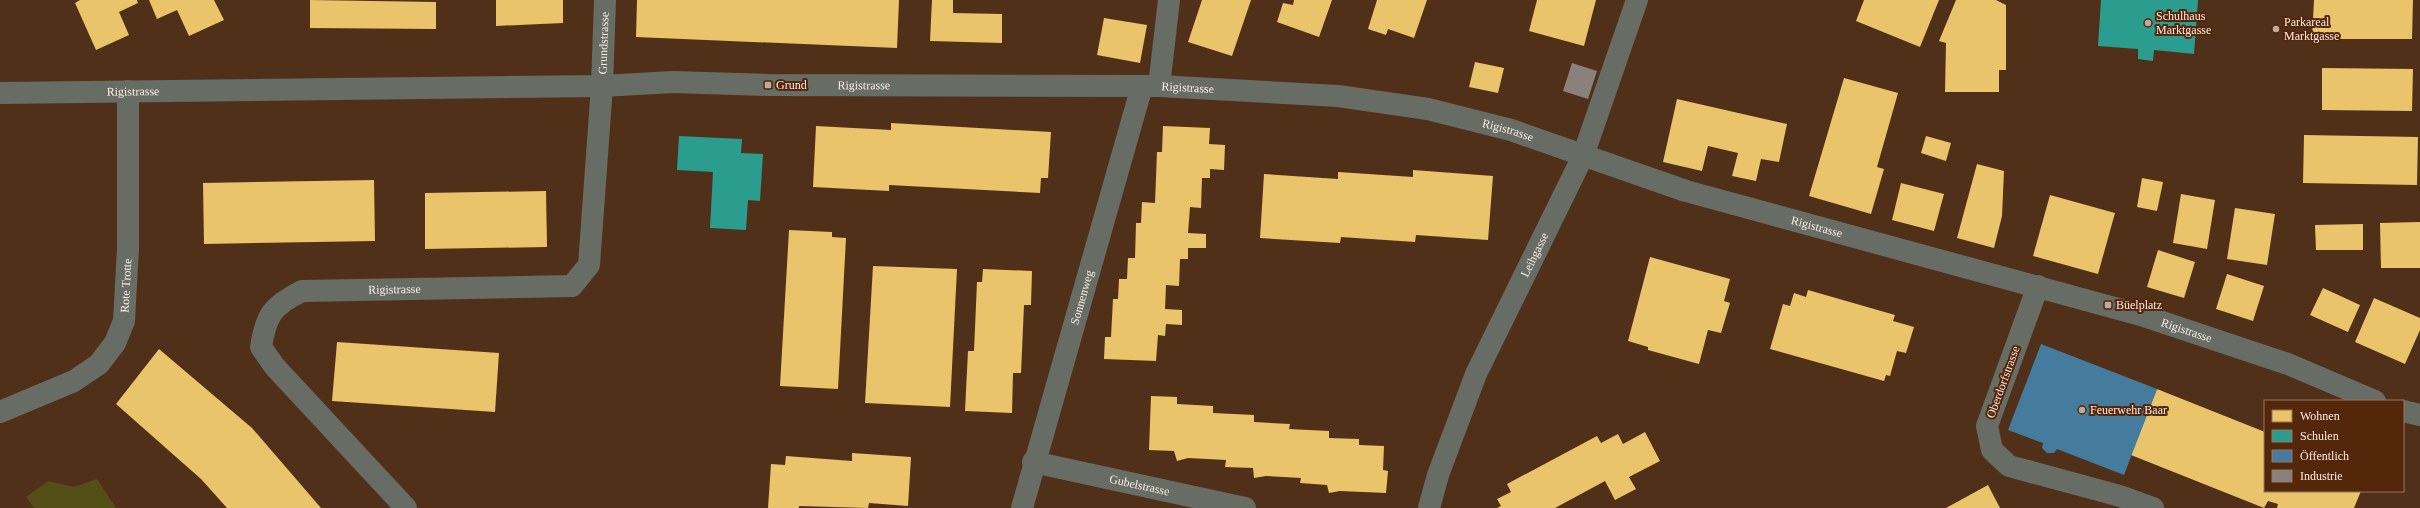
<svg xmlns="http://www.w3.org/2000/svg" width="2420" height="508" font-family="'Times New Roman',serif">
<rect width="100%" height="100%" fill="#513019"/>
<path fill="#544f17" d="M 97,479 L 116,508 L 34,508 L 26,497 L 48,481 L 74,487 Z"/>
<g fill="#e9c46a">
<path d="M 80,0 L 137,0 L 138,3 L 119,12 L 129,35 L 96,50 L 75,3 Z"/>
<path d="M 149,0 L 214,0 L 224,20 L 189,36 L 177,10 L 157,19 Z"/>
<path d="M 310,0 L 436,2 L 436,29 L 310,28 Z"/>
<path d="M 496,0 L 563,0 L 563,23 L 496,26 Z"/>
<path d="M 637,0 L 899,0 L 897,48 L 636,37 Z"/>
<path d="M 932,0 L 953,0 L 953,13 L 1002,14 L 1002,43 L 930,41 Z"/>
<path d="M 1202,0 L 1251,0 L 1232,56 L 1188,42 Z"/>
<path d="M 1294,0 L 1332,0 L 1319,37 L 1277,22 L 1283,3 L 1293,5 Z"/>
<path d="M 1377,0 L 1427,0 L 1414,38 L 1388,29 L 1386,35 L 1368,29 Z"/>
<path d="M 1537,0 L 1596,0 L 1584,46 L 1529,31 Z"/>
<path d="M 1864,0 L 1939,0 L 1920,47 L 1856,21 Z"/>
<path d="M 1956,0 L 1996,0 L 2006,5 L 2006,70 L 1999,70 L 1999,92 L 1945,92 L 1946,43 L 1939,41 Z"/>
<path d="M 2314,0 L 2413,0 L 2412,39 L 2312,39 Z"/>
<path d="M 1104,18 L 1147,25 L 1140,63 L 1097,55 Z"/>
<path d="M 1475,62 L 1504,68 L 1498,93 L 1469,87 Z"/>
<path d="M 2322,68 L 2413,69 L 2412,111 L 2322,110 Z"/>
<path d="M 1844,78 L 1898,93 L 1877,167 L 1884,169 L 1871,214 L 1809,196 Z"/>
<path d="M 1677,99 L 1787,124 L 1779,162 L 1761,159 L 1756,181 L 1732,176 L 1738,153 L 1708,146 L 1702,171 L 1663,162 Z"/>
<path d="M 891,123 L 1051,132 L 1048,178 L 1041,178 L 1040,193 L 889,185 L 889,191 L 813,187 L 816,126 L 891,130 Z"/>
<path d="M 1163,126 L 1210,128 L 1209,144 L 1225,145 L 1224,170 L 1210,169 L 1210,178 L 1202,178 L 1201,208 L 1190,207 L 1188,233 L 1206,234 L 1206,248 L 1188,248 L 1188,259 L 1180,259 L 1179,286 L 1166,285 L 1165,309 L 1182,310 L 1182,325 L 1166,324 L 1165,336 L 1158,335 L 1156,361 L 1104,359 L 1105,337 L 1111,337 L 1113,299 L 1118,299 L 1119,279 L 1127,279 L 1128,258 L 1135,258 L 1136,223 L 1141,223 L 1142,202 L 1155,203 L 1157,152 L 1162,152 Z"/>
<path d="M 2304,135 L 2418,137 L 2417,185 L 2303,183 Z"/>
<path d="M 1926,136 L 1951,143 L 1946,161 L 1921,153 Z"/>
<path d="M 1977,164 L 2004,171 L 2002,216 L 1994,248 L 1957,238 Z"/>
<path d="M 1413,170 L 1493,176 L 1488,240 L 1416,235 L 1415,242 L 1341,237 L 1340,243 L 1260,238 L 1264,174 L 1338,179 L 1338,172 L 1413,177 Z"/>
<path d="M 2142,178 L 2163,182 L 2157,211 L 2137,207 Z"/>
<path d="M 374,180 L 375,241 L 204,244 L 203,183 Z"/>
<path d="M 1901,183 L 1944,194 L 1934,231 L 1892,220 Z"/>
<path d="M 546,191 L 547,247 L 425,249 L 425,193 Z"/>
<path d="M 2181,194 L 2215,200 L 2207,249 L 2173,243 Z"/>
<path d="M 2050,195 L 2115,213 L 2098,274 L 2033,256 Z"/>
<path d="M 2235,208 L 2275,214 L 2267,265 L 2227,259 Z"/>
<path d="M 2420,222 L 2420,268 L 2381,268 L 2380,223 Z"/>
<path d="M 2363,224 L 2363,250 L 2316,250 L 2315,225 Z"/>
<path d="M 789,230 L 832,232 L 832,237 L 846,238 L 838,389 L 780,386 Z"/>
<path d="M 2158,250 L 2195,262 L 2184,298 L 2147,287 Z"/>
<path d="M 1650,257 L 1730,279 L 1724,301 L 1730,303 L 1721,333 L 1708,330 L 1699,364 L 1648,350 L 1648,347 L 1628,341 Z"/>
<path d="M 873,266 L 957,269 L 950,407 L 865,403 Z"/>
<path d="M 983,269 L 1032,271 L 1031,305 L 1024,305 L 1021,373 L 1013,373 L 1012,413 L 965,411 L 968,351 L 974,351 L 977,282 L 982,282 Z"/>
<path d="M 2227,274 L 2264,286 L 2253,321 L 2216,309 Z"/>
<path d="M 2323,288 L 2360,305 L 2348,332 L 2310,315 Z"/>
<path d="M 1808,290 L 1895,315 L 1893,321 L 1914,327 L 1906,353 L 1897,351 L 1890,376 L 1886,375 L 1884,381 L 1770,349 L 1783,304 L 1790,306 L 1794,293 L 1806,297 Z"/>
<path d="M 2374,298 L 2420,318 L 2420,330 L 2405,364 L 2355,342 Z"/>
<path d="M 337,342 L 499,353 L 495,412 L 332,401 Z"/>
<path d="M 159,349 L 252,428 L 321,508 L 227,508 L 201,479 L 116,404 Z"/>
<path d="M 2157,389 L 2265,432 L 2265,491 L 2361,491 L 2354,508 L 2277,508 L 2278,504 L 2268,501 L 2264,508 L 2131,455 Z"/>
<path d="M 1151,396 L 1177,397 L 1177,404 L 1213,406 L 1213,413 L 1254,415 L 1254,422 L 1290,424 L 1289,429 L 1329,431 L 1329,438 L 1359,439 L 1359,445 L 1384,446 L 1383,470 L 1388,471 L 1386,493 L 1340,491 L 1329,493 L 1327,485 L 1300,483 L 1301,478 L 1266,476 L 1254,478 L 1253,468 L 1225,467 L 1226,460 L 1188,458 L 1177,461 L 1174,451 L 1149,450 Z"/>
<path d="M 1645,432 L 1660,461 L 1629,477 L 1636,489 L 1615,500 L 1605,481 L 1555,508 L 1497,508 L 1501,506 L 1497,499 L 1511,492 L 1507,484 L 1597,436 L 1601,443 L 1618,434 L 1623,444 Z"/>
<path d="M 852,453 L 911,457 L 908,506 L 869,503 L 868,508 L 799,506 L 799,508 L 768,508 L 771,464 L 785,465 L 786,456 L 852,461 Z"/>
<path d="M 1988,485 L 2000,508 L 1946,508 Z"/>
</g>
<g fill="#2a9d8f">
<path d="M 2101,0 L 2198,0 L 2194,54 L 2154,50 L 2153,61 L 2138,59 L 2138,49 L 2098,46 Z"/>
<path d="M 679,136 L 742,139 L 741,153 L 763,154 L 760,201 L 748,200 L 746,230 L 710,228 L 713,172 L 677,170 Z"/>
</g>
<path fill="#457b9d" d="M 2041,344 L 2157,389 L 2124,475 L 2057,449 L 2054,453 L 2047,453 L 2042,448 L 2043,443 L 2008,430 Z"/>
<path fill="#8a817c" d="M 1572,63 L 1597,71 L 1588,99 L 1563,91 Z"/>
<g fill="none" stroke-linecap="round" stroke-linejoin="round">
<g stroke="#676c65" stroke-width="22">
<path d="M 1159,86 L 1169,0"/>
<path d="M 2038,286 L 1987,426 L 1992,450 L 2009,466 L 2120,496 L 2153,508"/>
<path id="s1" d="M 0,412 L 74,381 L 99,364 L 115,343 L 124,321 L 128,249 L 128,91"/>
<path id="s2" d="M 1033,462 L 1245,508"/>
<path id="s3" d="M 406,508 L 275,367 L 261,347 C 266,315 272,306 302,291 L 572,286 L 589,265 L 602,86 L 605,0"/>
<path id="s4" d="M 1022,508 L 1142,86"/>
<path id="s5" d="M 1429,508 L 1438,475 L 1476,374 L 1583,156 L 1637,0"/>
</g>
<g stroke="#676c65" stroke-width="22">
<path id="s6" d="M 0,93 L 602,86 L 673,82 L 768,85 L 1159,86 L 1338,96 L 1428,109 L 1511,130 L 1686,191 L 2144,316 L 2288,364 L 2375,401"/>
<path d="M 2403,411 L 2420,415"/>
</g>
</g>
<g fill="#c0aa9d" stroke="#55270a" stroke-width="1.5">
<circle cx="2148" cy="23" r="4"/>
<circle cx="2276" cy="29" r="4"/>
<rect x="764" y="81" width="8" height="8" rx="2"/>
<rect x="2104" y="301" width="8" height="8" rx="2"/>
<circle cx="2082" cy="410" r="4"/>
</g>
<g text-anchor="middle" stroke-width="4" stroke-linejoin="round" paint-order="stroke">
<g font-size="12" fill="#fbebe4" stroke="#55270a" text-anchor="start">
<text x="2156" y="20">Schulhaus<tspan x="2156" dy="14">Marktgasse</tspan></text>
<text x="2284" y="26">Parkareal<tspan x="2284" dy="14">Marktgasse</tspan></text>
<text x="776" y="89">Grund</text>
<text x="2116" y="309">Büelplatz</text>
<text x="2090" y="414">Feuerwehr Baar</text>
</g>
<g font-size="12" fill="#fbebe4" stroke="#55270a">
<text dy="4" stroke="none"><textPath href="#s3" startOffset="810">Grundstrasse</textPath></text>
<text dy="4" stroke="none"><textPath href="#s6" startOffset="864">Rigistrasse</textPath></text>
<text dy="4" stroke="none"><textPath href="#s6" startOffset="1188">Rigistrasse</textPath></text>
<text dy="4" stroke="none"><textPath href="#s6" startOffset="133">Rigistrasse</textPath></text>
<text dy="4" stroke="none"><textPath href="#s6" startOffset="1512">Rigistrasse</textPath></text>
<text dy="4" stroke="none"><textPath href="#s6" startOffset="1836">Rigistrasse</textPath></text>
<text dy="4" stroke="none"><textPath href="#s5" startOffset="275">Leihgasse</textPath></text>
<text dy="4" stroke="none"><textPath href="#s1" startOffset="196">Rote Trotte</textPath></text>
<text dy="4" stroke="none"><textPath href="#s3" startOffset="383">Rigistrasse</textPath></text>
<text dy="4" stroke="none"><textPath href="#s4" startOffset="219">Sonnenweg</textPath></text>
<text dy="4" stroke="none"><textPath href="#s6" startOffset="2220">Rigistrasse</textPath></text>
<text transform="translate(2003 382) rotate(-70)" y="4">Oberdorfstrasse</text>
<text dy="4" stroke="none"><textPath href="#s2" startOffset="109">Gubelstrasse</textPath></text>
</g>
</g>
<rect x="2264" y="400" width="140" height="92" fill="#55270a" stroke="#977561"/>
<rect x="2272" y="410" width="20" height="12" fill="#e9c46a" stroke="#977561"/>
<text x="2300" y="420" font-size="12" fill="#fbebe4">Wohnen</text>
<rect x="2272" y="430" width="20" height="12" fill="#2a9d8f" stroke="#977561"/>
<text x="2300" y="440" font-size="12" fill="#fbebe4">Schulen</text>
<rect x="2272" y="450" width="20" height="12" fill="#457b9d" stroke="#977561"/>
<text x="2300" y="460" font-size="12" fill="#fbebe4">Öffentlich</text>
<rect x="2272" y="470" width="20" height="12" fill="#8a817c" stroke="#977561"/>
<text x="2300" y="480" font-size="12" fill="#fbebe4">Industrie</text>
</svg>
